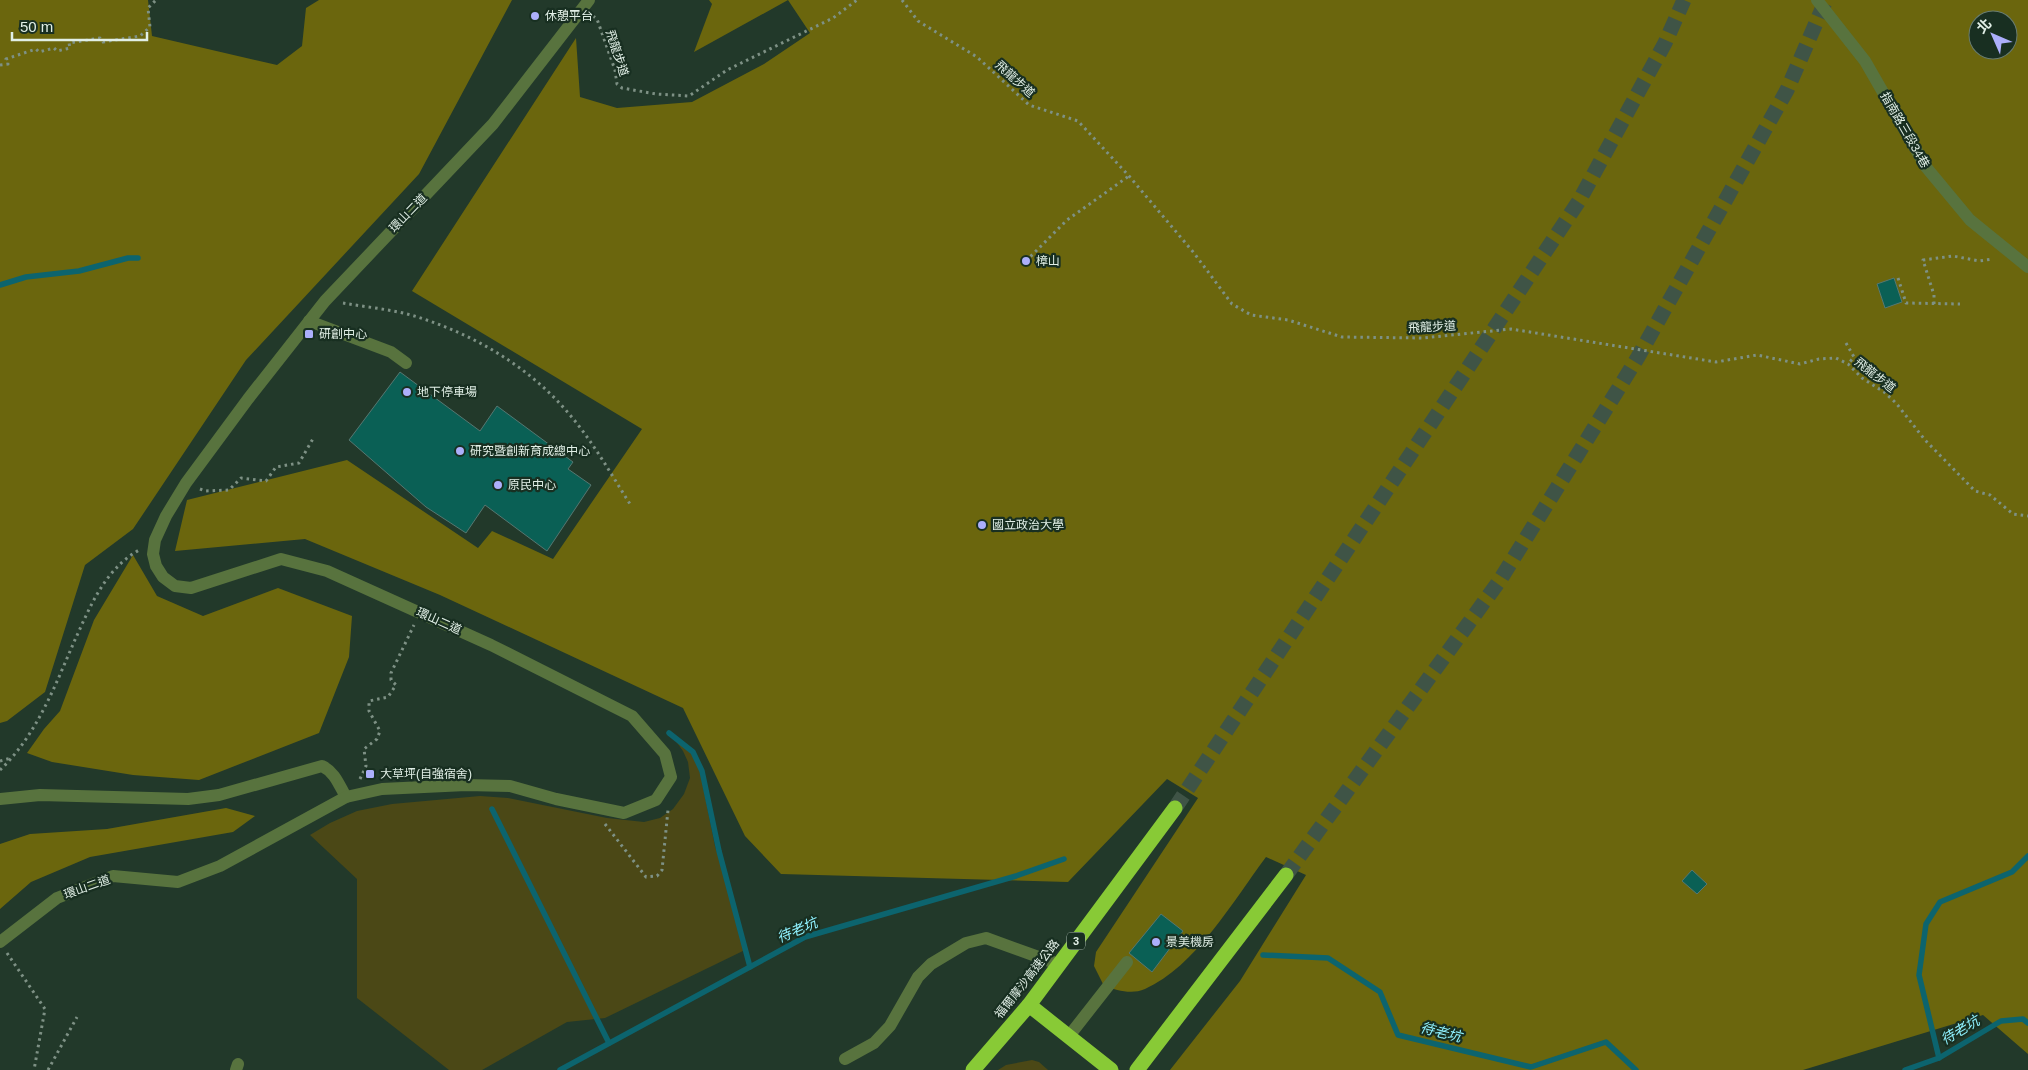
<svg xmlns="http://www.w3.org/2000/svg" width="2028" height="1070" font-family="Helvetica,'Noto Sans TC',sans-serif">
<rect width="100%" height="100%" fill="#22392a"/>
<g fill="#4b4816">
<path d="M 675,740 L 686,748 L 695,758 L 700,771 L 715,846 L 747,949 L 605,1018 L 567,1022 L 482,1070 L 449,1070 L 357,998 L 357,879 L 310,835 L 330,823 L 357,811 L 392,804 L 480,796 L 508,798 L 607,818 L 644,822 L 660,818 L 673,809 L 684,794 L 690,778 L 688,762 L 683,751 Z"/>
<path d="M 1032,1060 L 1039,1062 L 1048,1070 L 998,1070 L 1006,1065 Z"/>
</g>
<g fill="#6b660d" fill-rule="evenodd">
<path d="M 0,0 L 148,0 L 152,36 L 277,65 L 302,46 L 306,8 L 319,0 L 512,0 L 419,174 L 246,360 L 133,529 L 85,565 L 45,692 L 7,721 L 0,723 Z"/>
<path d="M 709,0 L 788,0 L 694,52 L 712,4 Z"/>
<path d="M 788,0 L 2028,0 L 2028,1054 L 1983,1015 L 1803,1070 L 1170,1070 L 1240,981 L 1306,875 L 1266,857 C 1234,900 1195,967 1145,989 C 1131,995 1117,990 1104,986 L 1094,966 L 1096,952 L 1198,798 L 1167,779 L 1068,882 L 781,874 L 745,836 L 683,708 L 440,595 L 305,539 L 175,551 L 187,500 L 347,460 L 478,548 L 492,531 L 553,559 L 642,429 L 412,291 L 576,38 L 580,97 L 617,108 L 692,102 L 764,64 L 810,33 ZM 1978,20 L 2008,20 L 2008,50 L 1978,50 Z"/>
<path d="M 133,555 L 157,596 L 203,616 L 278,588 L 352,616 L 349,657 L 319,733 L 199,780 L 133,775 L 52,762 L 27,753 L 44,729 L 60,711 L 94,620 Z"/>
<path d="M 226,808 L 255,816 L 233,832 L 90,857 L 31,882 L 0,909 L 0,844 L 30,834 L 107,829 Z"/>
</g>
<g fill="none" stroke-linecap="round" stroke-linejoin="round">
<g stroke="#0c646e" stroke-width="5.5">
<path d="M 0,285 L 26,277 L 79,271 L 128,258 L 138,258"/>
<path d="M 669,733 L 693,752 L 702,771 L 719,851 L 750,967"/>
<path d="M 492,809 L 609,1043"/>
<path d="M 1263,955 L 1328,958 L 1380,992 L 1398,1035 L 1531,1067 L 1606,1042 L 1636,1070"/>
<path d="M 1939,1058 L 1919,975 L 1926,924 L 1940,902 L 2012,872 L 2028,856"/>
<path d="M 560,1070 L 805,937 L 1016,876 L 1064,859"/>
<path d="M 1905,1070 L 1939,1058 L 2001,1021 L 2023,1019 L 2028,1023"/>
</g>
</g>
<g fill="#0a6055" stroke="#567771">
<path d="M 1894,278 L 1902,302 L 1885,308 L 1877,284 Z"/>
<path d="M 400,372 L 480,431 L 497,406 L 573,462 L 568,469 L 591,485 L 547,551 L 485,505 L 466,533 L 426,507 L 349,440 Z"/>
<path d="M 1692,870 L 1707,884 L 1697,894 L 1682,881 Z"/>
<path d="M 1161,914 L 1183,931 L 1152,972 L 1129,953 Z"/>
</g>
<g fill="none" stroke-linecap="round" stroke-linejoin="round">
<g stroke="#3f5446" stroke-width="15" stroke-dasharray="15 8" stroke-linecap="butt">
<path d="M 1175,808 L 1579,201 L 1665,43 L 1684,0"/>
<path d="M 1286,875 L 1500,580 L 1638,357 L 1787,90 L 1826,0"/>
</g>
<g stroke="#7e9185" stroke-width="3" stroke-dasharray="2.5 4" stroke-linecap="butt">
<path d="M 902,0 L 918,21 L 977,57 L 1029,105 L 1078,121 L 1129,176 L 1194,253 L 1232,304 L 1251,315 L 1288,320 L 1342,337 L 1423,338 L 1511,329 L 1716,362 L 1757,355 L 1800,364 L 1819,359 L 1836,358 L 1848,364 L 1862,378 L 1884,392 L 1896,403 L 1925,440 L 1975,491 L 1990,495 L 2013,514 L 2028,516"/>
<path d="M 593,16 L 597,19 L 615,70 L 617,84 L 622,88 L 656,94 L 689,96 L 727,70 L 833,18 L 857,0"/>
<path d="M 0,65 L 8,64 L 6,59 L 36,49 L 39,52 L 54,48 L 57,51 L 70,48 L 69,43 L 100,38 L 103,42 L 140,36 L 150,27 L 148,8 L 156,0"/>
<path d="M 1026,261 L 1067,220 L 1129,176"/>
<path d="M 1898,278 L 1906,303 L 1960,304"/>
<path d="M 343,303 C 365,307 389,309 411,315 C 472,333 529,366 570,415 C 593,442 611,474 630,504"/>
<path d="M 1934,304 L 1934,295 L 1923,260 L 1953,256 L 1979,261 L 1993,259"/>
<path d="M 1846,343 L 1854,357 L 1848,364"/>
<path d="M 200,489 L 205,491 L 229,490 L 241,478 L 266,481 L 276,467 L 299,463 L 314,437"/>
<path d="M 0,761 L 11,758"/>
<path d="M 0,770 C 36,736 55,686 74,642 C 90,607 104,570 139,550"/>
<path d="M 360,779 L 366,766 L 364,749 L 377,739 L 380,731 L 369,711 L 369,701 L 388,697 L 396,685 L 391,680 L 391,673 L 414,625"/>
<path d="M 605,824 L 646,877 L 657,876 L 662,870 L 668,810"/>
<path d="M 7,953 L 45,1009 L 34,1070"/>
<path d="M 48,1070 L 77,1017"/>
</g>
<g stroke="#58733e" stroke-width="12">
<path d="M 1817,0 L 1865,61 L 1926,167 L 1970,220 L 2028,267"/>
<path d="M 309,321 L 391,352 L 406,363"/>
<path d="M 0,799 L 40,795 L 188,799 L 219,795 L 322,766 C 335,772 339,785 346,797"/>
<path d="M 0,942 L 57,898 L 113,876 L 178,882 L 220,866 L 346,797 L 382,789 L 466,785 L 510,786 L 556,799 L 624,813 L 656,800 L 671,777 L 665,754 L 632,716 L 491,645 L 327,571 L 281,559 L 191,588 L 175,586 L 163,577 L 156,566 L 153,554 L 155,540 L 166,516 L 186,483 L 248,399 L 325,301 L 493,124 L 589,0"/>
<path d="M 1069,1036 L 1127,962"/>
<path d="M 845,1059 L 874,1043 L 890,1026 L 918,977 L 931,964 L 966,943 L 986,938 L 1058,964"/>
<path d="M 236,1070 L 238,1064"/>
</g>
<g stroke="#88ca36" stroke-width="15">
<path d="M 1029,1005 L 1111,1070"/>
<path d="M 973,1070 L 1029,1005 L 1175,808"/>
<path d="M 1137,1070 L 1286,875"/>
</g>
</g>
<g fill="#acaffb" stroke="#182f21" stroke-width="2">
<circle cx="535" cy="16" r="5"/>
<circle cx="1026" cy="261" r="5"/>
<rect x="304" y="329" width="10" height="10" rx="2.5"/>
<circle cx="407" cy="392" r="5"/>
<circle cx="460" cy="451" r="5"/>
<circle cx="498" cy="485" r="5"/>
<circle cx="982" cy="525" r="5"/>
<rect x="365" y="769" width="10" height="10" rx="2.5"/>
<circle cx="1156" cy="942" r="5"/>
</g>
<g text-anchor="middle" stroke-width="4.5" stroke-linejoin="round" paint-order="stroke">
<rect fill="#182f21" stroke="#a5b5ab" stroke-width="1" x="1067" y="932.5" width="18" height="17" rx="4"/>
<g font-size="11" font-weight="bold" fill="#e1efe6">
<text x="1076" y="945">3</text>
</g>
<g font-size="12" fill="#e1efe6" stroke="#182f21" text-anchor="start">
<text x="545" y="20">休憩平台</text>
<text x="1036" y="265">樟山</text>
<text x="319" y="338">研創中心</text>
<text x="417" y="396">地下停車場</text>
<text x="470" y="455">研究暨創新育成總中心</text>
<text x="508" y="489">原民中心</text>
<text x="992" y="529">國立政治大學</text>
<text x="380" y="778">大草坪(自強宿舍)</text>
<text x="1166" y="946">景美機房</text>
</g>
<g font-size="12" fill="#e1efe6" stroke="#182f21">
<text transform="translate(617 53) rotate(72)" y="4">飛龍步道</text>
<text transform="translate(1015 79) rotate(42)" y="4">飛龍步道</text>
<text transform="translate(1905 130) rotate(60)" y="4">指南路三段34巷</text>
<text transform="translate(408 213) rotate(-46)" y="4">環山二道</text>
<text transform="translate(1432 327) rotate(-3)" y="4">飛龍步道</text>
<text transform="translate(1875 375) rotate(38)" y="4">飛龍步道</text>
<text transform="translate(439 621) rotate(24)" y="4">環山二道</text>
<text transform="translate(87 887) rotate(-20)" y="4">環山二道</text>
<text transform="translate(1027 979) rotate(-52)" y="4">福爾摩沙高速公路</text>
</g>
<g font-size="14" font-style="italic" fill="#90f2ff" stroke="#182f21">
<text transform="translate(797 930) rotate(-23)" y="5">待老坑</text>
<text transform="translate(1960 1030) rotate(-31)" y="5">待老坑</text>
<text transform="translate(1441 1032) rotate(14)" y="5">待老坑</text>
</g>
</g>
<g transform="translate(1993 35) rotate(315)"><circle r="24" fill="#182f21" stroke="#687c70"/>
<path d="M0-4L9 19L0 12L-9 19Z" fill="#acaffb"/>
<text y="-8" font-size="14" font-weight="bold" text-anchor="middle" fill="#e1efe6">北</text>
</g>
<path d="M12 32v8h135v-8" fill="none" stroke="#e1efe6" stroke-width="2.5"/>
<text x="20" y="32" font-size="15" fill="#e1efe6" stroke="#182f21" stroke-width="4" paint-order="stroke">50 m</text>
</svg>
